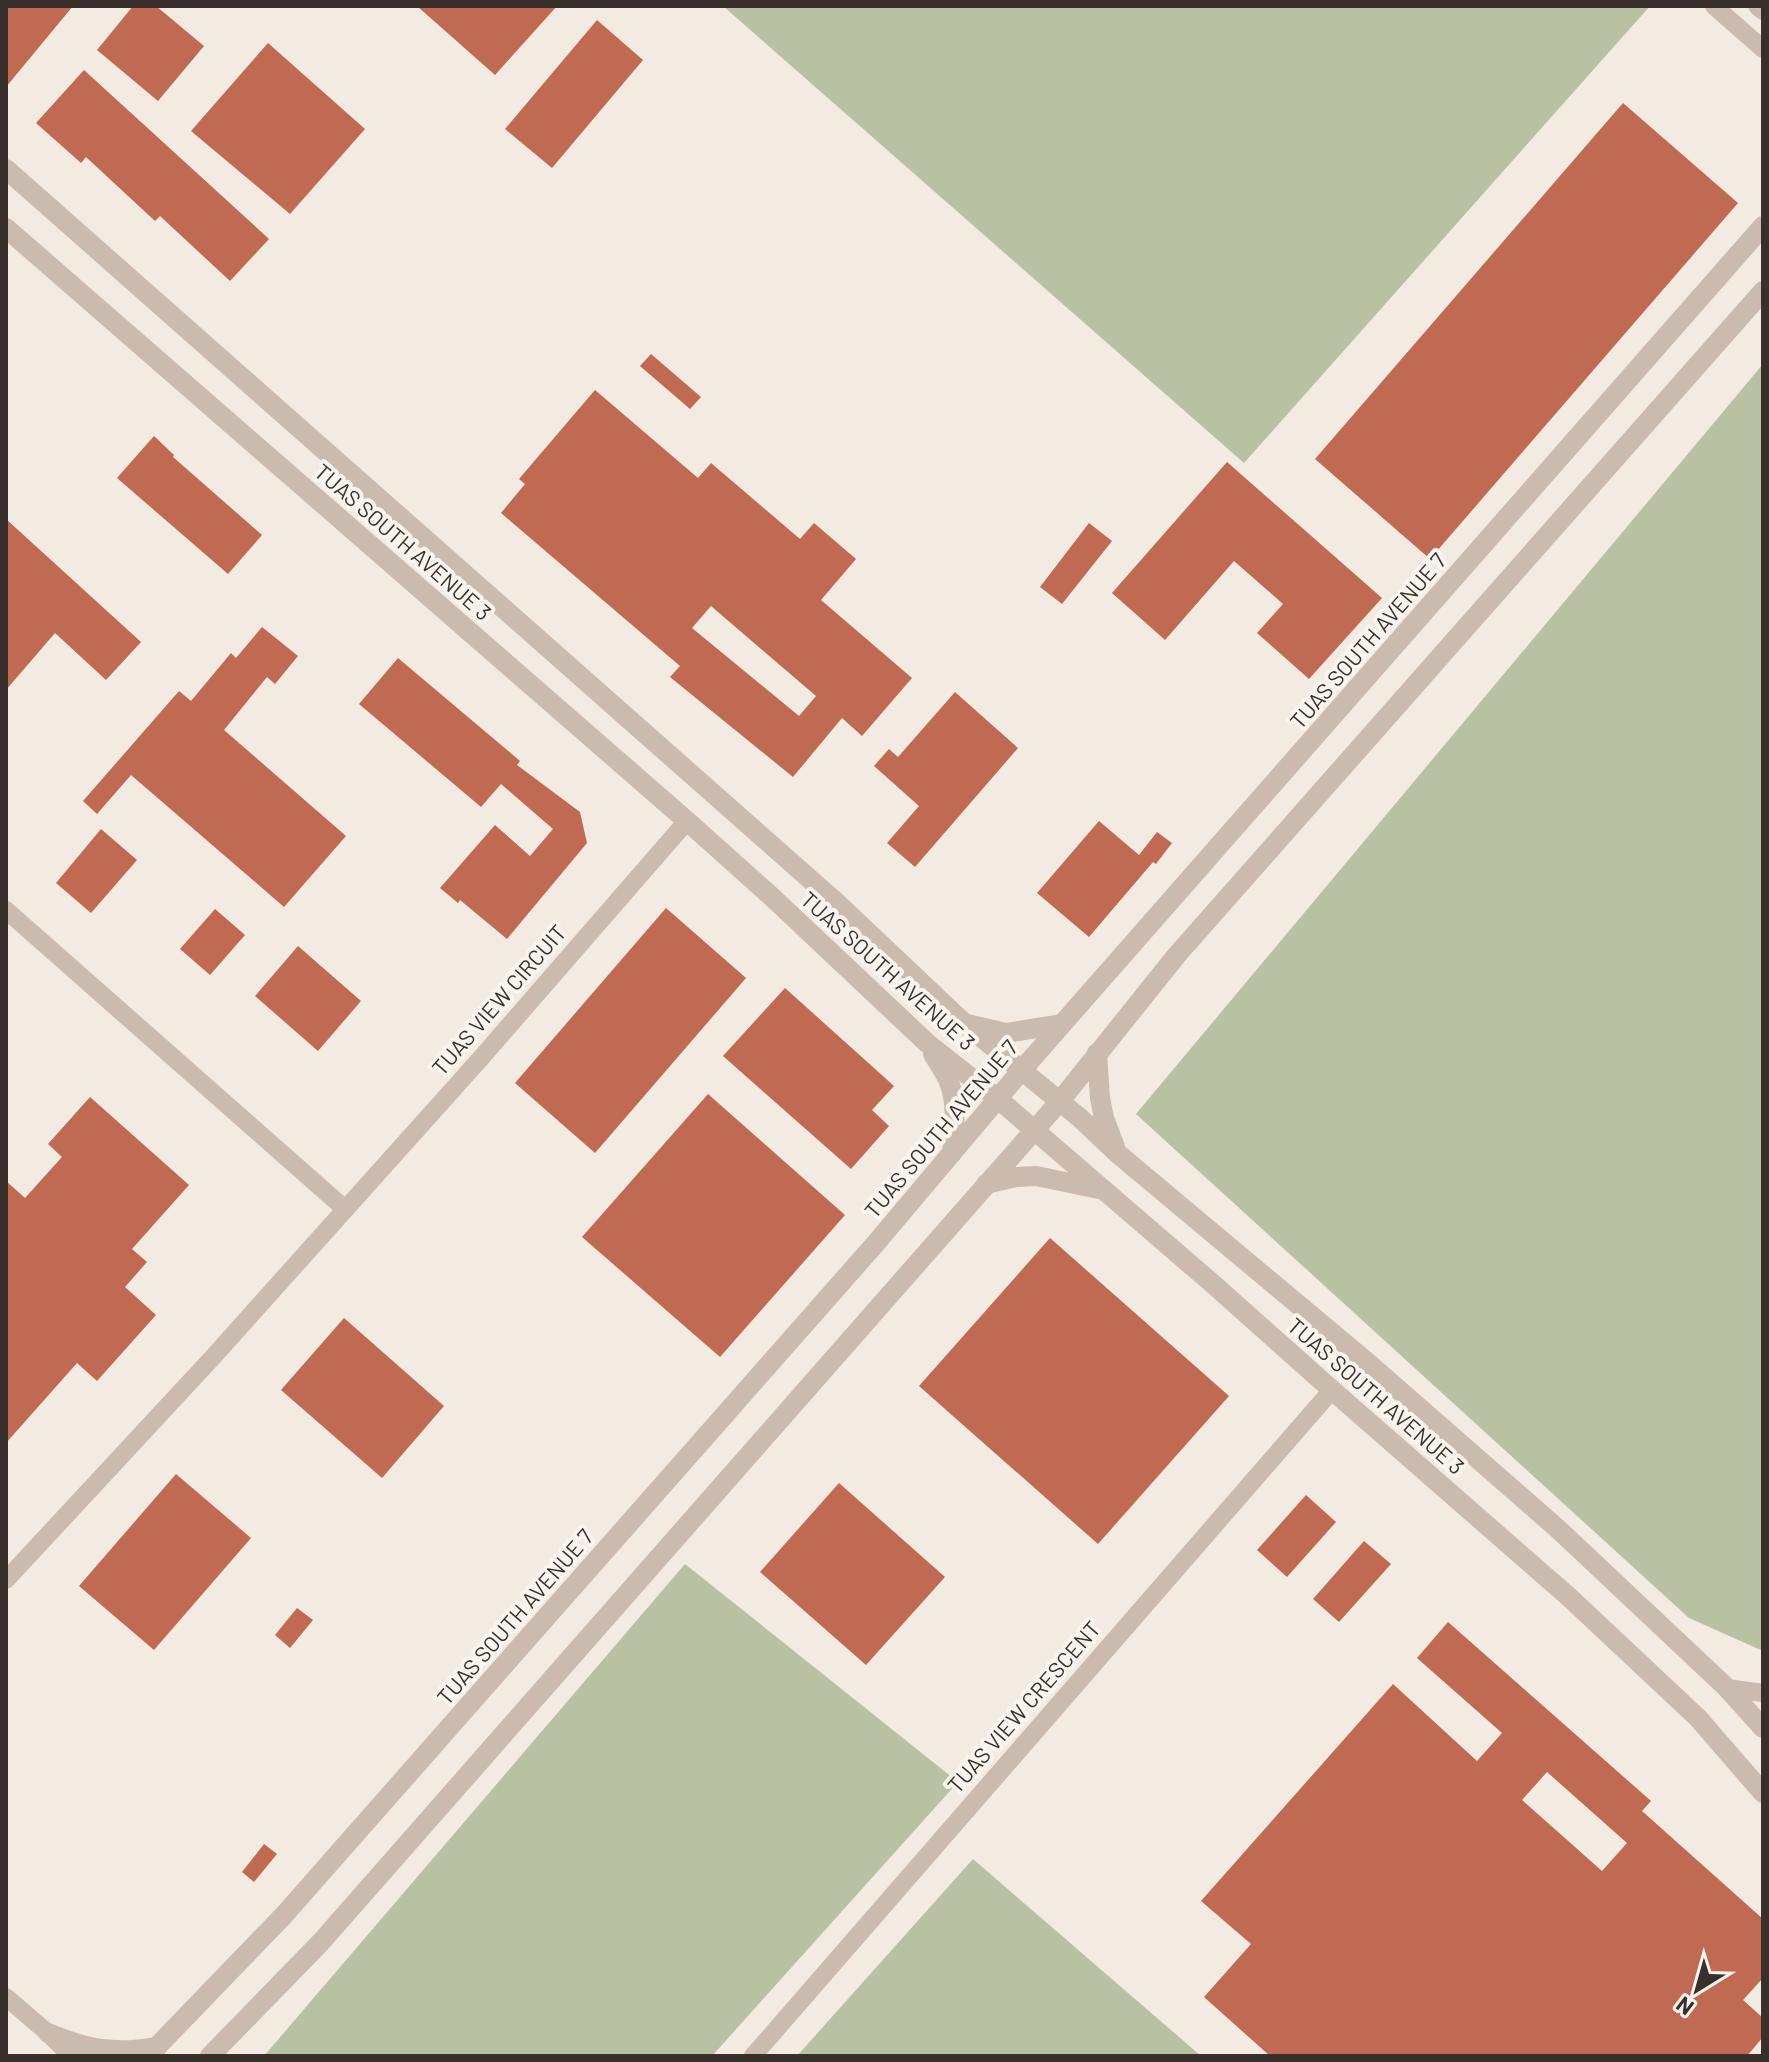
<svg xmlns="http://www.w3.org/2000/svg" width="1769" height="2062" font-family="Barlow,sans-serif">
<rect width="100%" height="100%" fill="#f3eae2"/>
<g fill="#b8c1a2">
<path d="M 723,6 L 1650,6 L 1244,463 Z"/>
<path d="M 1763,364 L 1763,1651 L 1689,1618 L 1136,1114 Z"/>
<path d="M 685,1564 L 958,1782 L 712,2056 L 264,2056 Z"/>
<path d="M 973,1859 L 1201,2056 L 797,2056 Z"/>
</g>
<g fill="#c06a53" fill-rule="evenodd">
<path d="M 6,6 L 73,6 L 6,87 Z"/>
<path d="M 133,6 L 156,6 L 204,46 L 158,101 L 97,50 Z"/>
<path d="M 417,6 L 557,6 L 495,75 Z"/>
<path d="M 597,20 L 643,60 L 552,168 L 505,129 Z"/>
<path d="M 268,43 L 365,129 L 290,214 L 191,131 Z"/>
<path d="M 84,70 L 269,239 L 230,281 L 160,216 L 155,221 L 86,157 L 81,163 L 36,123 Z"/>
<path d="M 1623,103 L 1738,203 L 1430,559 L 1315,459 Z"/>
<path d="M 651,354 L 701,397 L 690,409 L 640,366 Z"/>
<path d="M 595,390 L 698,478 L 711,463 L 800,539 L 814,523 L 856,559 L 821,600 L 912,678 L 862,736 L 842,718 L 793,777 L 670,677 L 680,666 L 501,513 L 525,484 L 519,479 ZM 711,606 L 816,696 L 799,716 L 692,628 Z"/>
<path d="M 154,436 L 174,455 L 173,457 L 262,535 L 228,574 L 117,478 Z"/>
<path d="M 1227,462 L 1382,598 L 1309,679 L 1257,633 L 1283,604 L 1234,561 L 1165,640 L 1112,593 Z"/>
<path d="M 6,519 L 141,642 L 106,680 L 55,633 L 6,690 Z"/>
<path d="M 1089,523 L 1112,541 L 1062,604 L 1040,587 Z"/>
<path d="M 262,627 L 298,656 L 275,684 L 267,677 L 224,730 L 346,836 L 284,907 L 131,775 L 97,814 L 83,801 L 179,691 L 191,701 L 231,653 L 236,658 Z"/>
<path d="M 398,658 L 520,761 L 517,765 L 580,812 L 587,843 L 507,939 L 460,900 L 458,903 L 440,888 L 495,825 L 530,856 L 553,829 L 501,784 L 481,807 L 359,704 Z"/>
<path d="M 955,692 L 1018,748 L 915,867 L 887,843 L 919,806 L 874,766 L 889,749 L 898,757 Z"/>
<path d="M 1099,821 L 1139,855 L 1157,832 L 1172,843 L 1156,864 L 1153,862 L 1089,937 L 1037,893 Z"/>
<path d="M 101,829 L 137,860 L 91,913 L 56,883 Z"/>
<path d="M 666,908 L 746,978 L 595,1153 L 515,1083 Z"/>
<path d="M 215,909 L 245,935 L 210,975 L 180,949 Z"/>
<path d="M 298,946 L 361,1001 L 318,1051 L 255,996 Z"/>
<path d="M 785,988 L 894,1086 L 872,1110 L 889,1126 L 851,1169 L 723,1056 Z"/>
<path d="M 708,1094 L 845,1215 L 720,1357 L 582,1237 Z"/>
<path d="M 90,1097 L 189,1185 L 132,1249 L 147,1262 L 125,1287 L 156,1315 L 97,1381 L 77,1363 L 6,1443 L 6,1181 L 25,1198 L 62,1157 L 48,1144 Z"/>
<path d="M 1050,1238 L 1229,1396 L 1098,1544 L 919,1386 Z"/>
<path d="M 344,1318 L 444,1406 L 382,1478 L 281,1390 Z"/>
<path d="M 176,1474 L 251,1538 L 154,1650 L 79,1586 Z"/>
<path d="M 839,1483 L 945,1577 L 866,1665 L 760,1572 Z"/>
<path d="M 1306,1495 L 1336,1522 L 1287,1577 L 1257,1550 Z"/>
<path d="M 1364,1541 L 1391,1564 L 1339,1622 L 1313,1599 Z"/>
<path d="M 297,1608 L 313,1620 L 290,1648 L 275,1635 Z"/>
<path d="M 1448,1622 L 1651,1801 L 1642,1811 L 1763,1919 L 1763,1978 L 1743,2000 L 1763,2018 L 1763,2037 L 1747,2056 L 1270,2056 L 1204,1997 L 1251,1944 L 1201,1901 L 1393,1684 L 1477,1761 L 1502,1733 L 1417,1658 ZM 1547,1772 L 1627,1843 L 1602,1871 L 1522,1800 Z"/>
<path d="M 264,1844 L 277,1854 L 254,1882 L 242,1872 Z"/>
</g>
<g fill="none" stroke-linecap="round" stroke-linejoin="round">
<g stroke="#cbbaae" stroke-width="18">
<path d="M 1714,6 L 1763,49"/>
<path d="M 1757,6 L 1763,11"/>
<path d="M 6,910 L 345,1209"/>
<path d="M 6,1580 L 213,1357 L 481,1058 L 687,821"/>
<path d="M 1727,1688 L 1763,1693"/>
<path d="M 6,1997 L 48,2033 L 71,2056"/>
<path d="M 753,2056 L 1332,1390"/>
</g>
<g stroke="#cbbaae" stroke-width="20">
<path d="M 6,169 L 837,903 L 964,1023 L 1080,1118 L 1117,1153 L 1368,1363 L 1558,1529 L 1727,1688 L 1763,1728"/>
<path d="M 6,228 L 687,821 L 772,897 L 927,1043 L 997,1098 L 1213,1284 L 1332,1390 L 1569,1597 L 1698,1718 L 1763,1793"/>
<path d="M 967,1024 L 1006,1033 L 1062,1024"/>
<path d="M 1097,1053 L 1100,1098 L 1104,1118 L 1115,1147"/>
<path d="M 933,1054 C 938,1063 945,1072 949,1082 C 958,1104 954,1130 952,1153"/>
<path d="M 986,1184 L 1016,1177 L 1036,1176 L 1099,1189"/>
<path d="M 48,2033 C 88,2050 115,2054 157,2047"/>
<path d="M 148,2056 L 284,1915 L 876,1243 L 1021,1071 L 1763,226"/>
<path d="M 210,2056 L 321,1942 L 1060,1101 L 1176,956 L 1763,291"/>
</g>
</g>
<g text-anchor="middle" stroke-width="8" stroke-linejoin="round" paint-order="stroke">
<g font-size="22" fill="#39302c" stroke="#faf4ee">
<text transform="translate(403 542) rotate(41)" y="8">TUAS SOUTH AVENUE 3</text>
<text transform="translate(1368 641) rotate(-49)" y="8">TUAS SOUTH AVENUE 7</text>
<text transform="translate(888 971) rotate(42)" y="8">TUAS SOUTH AVENUE 3</text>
<text transform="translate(499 1000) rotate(-49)" y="8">TUAS VIEW CIRCUIT</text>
<text transform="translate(941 1129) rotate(-50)" y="8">TUAS SOUTH AVENUE 7</text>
<text transform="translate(1376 1396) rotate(41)" y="8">TUAS SOUTH AVENUE 3</text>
<text transform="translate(515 1617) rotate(-49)" y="8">TUAS SOUTH AVENUE 7</text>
<text transform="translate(1024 1707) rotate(-49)" y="8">TUAS VIEW CRESCENT</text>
</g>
</g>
<rect width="1769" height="2062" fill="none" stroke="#39302c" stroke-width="16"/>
<g transform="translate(1697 1990) rotate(217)" stroke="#faf4ee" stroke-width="6" paint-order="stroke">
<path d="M0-6L14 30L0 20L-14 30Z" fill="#39302c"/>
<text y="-12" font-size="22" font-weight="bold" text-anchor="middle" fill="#39302c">N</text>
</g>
</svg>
